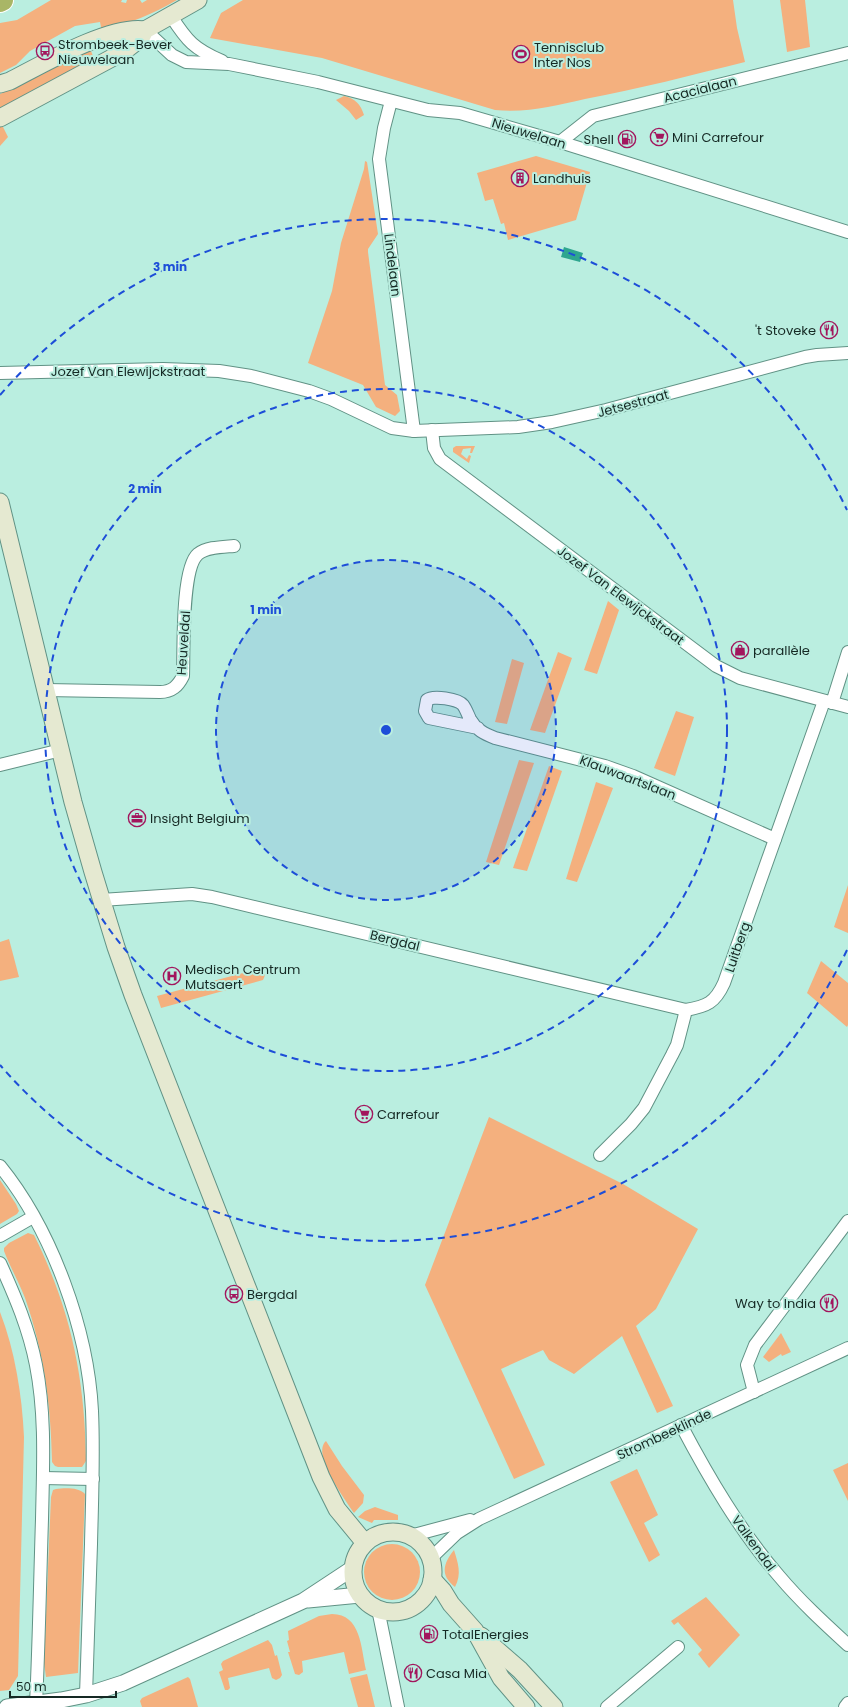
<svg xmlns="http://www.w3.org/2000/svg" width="848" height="1707" font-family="Poppins,sans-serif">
<rect width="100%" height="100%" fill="#baeee0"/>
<g fill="#f4b07e">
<path d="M 51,0 L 122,0 L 121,2 L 126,3 L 127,0 L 140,0 L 142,3 L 147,0 L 177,0 C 153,14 129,23 102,32 L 100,22 L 75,26 L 30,51 L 16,65 L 0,73 L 0,23 L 17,20 Z"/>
<path d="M 243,0 L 733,0 L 737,28 L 745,62 C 692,75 639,89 585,99 C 554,106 528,113 495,110 L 322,58 L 210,38 L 221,13 Z"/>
<path d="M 780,0 L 805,0 L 810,47 L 787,52 Z"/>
<path d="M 91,51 L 95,61 L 0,112 L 0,94 L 71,58 Z"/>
<path d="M 344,96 C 355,98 361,105 364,115 L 356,120 L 349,111 L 336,100 Z"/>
<path d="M 2,125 L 8,137 L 0,146 L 0,126 Z"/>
<path d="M 536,156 L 590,172 L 576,220 L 508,240 L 504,223 L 501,224 L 493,199 L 485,201 L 477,173 Z"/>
<path d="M 365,161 L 367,162 L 378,234 L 368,249 L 368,252 L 385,385 L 397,395 L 400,411 L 395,416 L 376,407 L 363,385 L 308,363 L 332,291 L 341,243 L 364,169 Z"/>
<path d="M 456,446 L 475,446 L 472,453 L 470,453 L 471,448 L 463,449 L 461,454 L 467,459 L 469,455 L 471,456 L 469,463 L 453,452 L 453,448 Z"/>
<path d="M 608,601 L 619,610 L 597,674 L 584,670 Z"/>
<path d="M 558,652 L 572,658 L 545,733 L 530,730 Z"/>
<path d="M 512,659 L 524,663 L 507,724 L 495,722 Z"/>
<path d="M 676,711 L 694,717 L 675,776 L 654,768 Z"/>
<path d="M 519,760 L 534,763 L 499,865 L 486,862 Z"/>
<path d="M 549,766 L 562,771 L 527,871 L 513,868 Z"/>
<path d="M 596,782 L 613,788 L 577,882 L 566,879 Z"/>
<path d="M 848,885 L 848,933 L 834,927 Z"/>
<path d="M 9,939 L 19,977 L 0,981 L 0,942 Z"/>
<path d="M 821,961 L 848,983 L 848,1025 L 847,1027 L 807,993 Z"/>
<path d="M 269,966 L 263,980 L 161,1008 L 157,996 Z"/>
<path d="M 489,1117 L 623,1184 L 698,1229 L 656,1309 L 636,1326 L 673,1406 L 657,1413 L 622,1336 L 574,1374 L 549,1360 L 543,1350 L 501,1369 L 545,1465 L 514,1479 L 425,1285 Z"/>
<path d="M 0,1180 L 16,1204 L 19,1211 L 17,1214 L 0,1224 Z"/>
<path d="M 28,1233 L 34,1235 C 71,1310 85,1378 86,1461 L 82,1467 L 58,1467 L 55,1466 L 52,1462 C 51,1406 44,1352 25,1298 C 19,1282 10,1267 4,1251 L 4,1248 L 9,1243 Z"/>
<path d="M 0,1312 C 15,1351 22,1395 24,1437 L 18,1676 L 9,1690 L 0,1691 Z"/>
<path d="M 781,1333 L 791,1352 L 782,1356 L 781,1354 L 769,1362 L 763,1357 Z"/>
<path d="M 326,1441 L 342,1466 L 364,1495 L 363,1503 L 354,1513 C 345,1499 311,1454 326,1441 Z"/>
<path d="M 848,1463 L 848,1501 L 833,1470 Z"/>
<path d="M 637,1469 L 658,1515 L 644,1523 L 660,1555 L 649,1562 L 610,1482 Z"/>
<path d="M 56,1489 C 64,1488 79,1487 85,1494 L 78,1673 L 46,1677 L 44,1663 L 51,1497 L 53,1490 Z"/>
<path d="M 375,1507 L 398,1515 L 398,1520 L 374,1520 L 372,1523 L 358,1517 L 365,1511 Z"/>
<circle cx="392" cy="1572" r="28"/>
<path d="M 454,1550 C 458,1563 462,1574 455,1587 C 440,1575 443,1564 454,1550 Z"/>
<path d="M 706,1597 L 740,1635 L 709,1668 L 698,1654 L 702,1650 L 678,1622 L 674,1625 L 671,1621 Z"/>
<path d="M 332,1614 C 361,1614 361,1648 366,1670 L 349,1674 L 344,1652 L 302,1661 L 303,1672 L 299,1675 L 295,1674 L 288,1652 L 290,1652 L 287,1641 L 289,1640 L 288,1631 L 319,1616 Z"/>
<path d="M 268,1640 L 272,1645 L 275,1656 L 277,1655 L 282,1675 L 280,1678 L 276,1680 L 272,1678 L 269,1668 L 228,1678 L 230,1688 L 228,1690 L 225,1690 L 219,1672 L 223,1670 L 221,1664 L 223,1661 Z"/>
<path d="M 367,1674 L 375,1707 L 358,1707 L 350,1678 Z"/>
<path d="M 188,1677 L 190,1679 L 198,1707 L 142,1707 L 140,1701 L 142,1698 Z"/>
</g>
<path fill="#2ea68f" d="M 564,247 L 583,253 L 580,262 L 561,257 Z"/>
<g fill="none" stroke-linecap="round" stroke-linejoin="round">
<defs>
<g id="minor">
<path d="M 171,16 C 187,41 194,49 222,61"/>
<path d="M 145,30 L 172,55 L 186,62 L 229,64 L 318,82 L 428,110 L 460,113 L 560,142 L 848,232"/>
<path d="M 391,101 L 384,128 L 379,159 L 414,431"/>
<path d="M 560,142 L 593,116 L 848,53"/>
<path d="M 0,373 L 163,369 L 219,371 L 251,376 L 309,391 L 331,399 L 392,428 L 414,431 L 518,427 L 552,422 L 606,410 L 805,357 L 817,355 L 848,353"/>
<path d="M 432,430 L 434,448 L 440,459 L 716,666 L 740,678 L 848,707"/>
<path d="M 46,690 L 160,692 C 172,692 178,686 183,676 C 184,652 181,568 198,554 C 207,547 222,547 234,546"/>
<path d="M 832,703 L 848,652"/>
<path d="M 478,728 L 429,718 L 425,711 L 427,700 C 433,695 458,699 463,705 C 466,709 468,715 470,719 C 476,730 485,734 495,738 L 605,766 L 633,776 L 775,839"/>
<path d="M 0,765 L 61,750"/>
<path d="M 101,900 L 192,894 L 212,897 L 686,1010"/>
<path d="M 600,1155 L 631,1124 L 644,1108 L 672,1055 L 677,1045 L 686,1010 C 707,1006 715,1003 724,983 L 824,701"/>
<path d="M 0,1166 C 52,1230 88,1330 92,1411 C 94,1456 92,1500 91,1544 C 89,1594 88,1645 86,1695"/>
<path d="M 0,1236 L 33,1217"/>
<path d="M 0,1263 C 15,1296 29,1329 36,1365 C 46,1416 43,1468 42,1519 C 40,1581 39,1642 36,1704"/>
<path d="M 754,1392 L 747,1365 L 755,1345 L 848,1221"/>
<path d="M 681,1425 C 709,1478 740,1531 779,1576 C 800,1601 824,1623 848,1645"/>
<path d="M 43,1478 L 93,1479"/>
<path d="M 410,1536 L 470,1520"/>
<path d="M 430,1559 L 457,1533 L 479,1519 L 848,1348"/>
<path d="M 378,1609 L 398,1707"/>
<path d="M 607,1707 L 678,1647"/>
<path d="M 845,1707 L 848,1703"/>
</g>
<g id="tertiary">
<path d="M 308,1600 L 360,1595"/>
<path d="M 7,1707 L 61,1700 L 86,1695 L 123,1683 L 303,1601 L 353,1568"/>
</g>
<g id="secondary">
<path d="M 0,84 L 10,81 C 41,65 111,24 145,30"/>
<path d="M 0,118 L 123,52 L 141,38 L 145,30 L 198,0"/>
<path d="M 0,502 L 73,802 L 93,872 L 116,947 L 133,995 L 321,1477 L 337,1509 L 365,1543"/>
<circle cx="393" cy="1572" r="40"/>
<path d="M 432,1579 L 443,1591 L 451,1604 L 475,1631 L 501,1678 L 526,1707"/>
<path d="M 481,1636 L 520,1670 L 554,1707"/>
</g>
<path id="motorway" d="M 0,1 L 2,0"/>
</defs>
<use href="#minor" stroke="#619285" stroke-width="14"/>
<use href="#tertiary" stroke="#619285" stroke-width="17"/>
<use href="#secondary" stroke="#619285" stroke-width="19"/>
<use href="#motorway" stroke="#fff" stroke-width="24"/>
<use href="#minor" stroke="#fff" stroke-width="12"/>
<use href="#tertiary" stroke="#fff" stroke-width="15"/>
<use href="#secondary" stroke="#e5e9d1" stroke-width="17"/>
<use href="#motorway" stroke="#a9b666" stroke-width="22"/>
</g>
<circle cx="386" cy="730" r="170" fill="#1d4ed8" fill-opacity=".12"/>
<g fill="none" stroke="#1d4ed8" stroke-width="2" stroke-dasharray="7 5">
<circle cx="386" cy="730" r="170"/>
<circle cx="386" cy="730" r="341"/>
<path d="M847 950A511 511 0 0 1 0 1065M0 395A511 511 0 0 1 847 510"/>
</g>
<defs>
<symbol id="bus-ring" viewBox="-11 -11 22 22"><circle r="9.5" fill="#baeee0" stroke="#a2165d" stroke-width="1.5"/><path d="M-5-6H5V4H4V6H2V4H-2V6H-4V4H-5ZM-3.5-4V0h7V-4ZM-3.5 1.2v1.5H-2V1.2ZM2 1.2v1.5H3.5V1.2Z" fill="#a2165d"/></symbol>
<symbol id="stadium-ring" viewBox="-11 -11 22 22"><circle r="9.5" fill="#baeee0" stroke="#a2165d" stroke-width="1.5"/><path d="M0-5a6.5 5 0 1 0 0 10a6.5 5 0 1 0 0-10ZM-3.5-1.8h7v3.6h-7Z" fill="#a2165d"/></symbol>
<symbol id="supermarket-ring" viewBox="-11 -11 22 22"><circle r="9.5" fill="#baeee0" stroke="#a2165d" stroke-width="1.5"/><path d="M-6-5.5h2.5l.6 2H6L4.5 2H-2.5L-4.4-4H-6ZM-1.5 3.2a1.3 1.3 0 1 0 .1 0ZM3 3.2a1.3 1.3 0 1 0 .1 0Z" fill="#a2165d"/></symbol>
<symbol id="fuel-ring" viewBox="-11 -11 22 22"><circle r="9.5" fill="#baeee0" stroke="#a2165d" stroke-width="1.5"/><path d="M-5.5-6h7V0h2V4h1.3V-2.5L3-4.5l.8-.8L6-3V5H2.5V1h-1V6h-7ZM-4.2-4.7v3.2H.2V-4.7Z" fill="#a2165d"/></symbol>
<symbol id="building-ring" viewBox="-11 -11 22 22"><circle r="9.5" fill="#baeee0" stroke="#a2165d" stroke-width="1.5"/><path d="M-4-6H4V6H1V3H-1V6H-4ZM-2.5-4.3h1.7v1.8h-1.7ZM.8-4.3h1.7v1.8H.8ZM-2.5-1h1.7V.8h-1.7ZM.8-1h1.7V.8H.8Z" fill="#a2165d"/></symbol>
<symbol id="restaurant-ring" viewBox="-11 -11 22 22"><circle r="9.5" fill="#baeee0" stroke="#a2165d" stroke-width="1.5"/><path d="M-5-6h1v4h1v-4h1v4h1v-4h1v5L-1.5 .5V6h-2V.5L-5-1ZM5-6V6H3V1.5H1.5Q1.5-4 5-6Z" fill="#a2165d"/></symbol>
<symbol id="shop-ring" viewBox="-11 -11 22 22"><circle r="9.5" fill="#baeee0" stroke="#a2165d" stroke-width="1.5"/><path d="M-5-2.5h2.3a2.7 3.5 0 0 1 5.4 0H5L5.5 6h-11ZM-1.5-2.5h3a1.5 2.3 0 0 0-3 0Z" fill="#a2165d"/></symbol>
<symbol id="office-ring" viewBox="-11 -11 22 22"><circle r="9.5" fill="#baeee0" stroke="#a2165d" stroke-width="1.5"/><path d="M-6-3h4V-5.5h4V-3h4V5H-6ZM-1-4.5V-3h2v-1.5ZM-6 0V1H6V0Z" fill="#a2165d"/></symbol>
<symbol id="hospital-ring" viewBox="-11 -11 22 22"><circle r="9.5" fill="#baeee0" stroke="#a2165d" stroke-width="1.5"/><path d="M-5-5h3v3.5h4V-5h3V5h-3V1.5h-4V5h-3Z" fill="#a2165d"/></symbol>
</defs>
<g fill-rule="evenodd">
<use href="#bus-ring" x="35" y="41" width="20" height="20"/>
<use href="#stadium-ring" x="511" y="44" width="20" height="20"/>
<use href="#supermarket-ring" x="649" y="127" width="20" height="20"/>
<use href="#fuel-ring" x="617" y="129" width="20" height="20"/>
<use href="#building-ring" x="510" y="168" width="20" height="20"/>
<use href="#restaurant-ring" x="819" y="320" width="20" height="20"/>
<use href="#shop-ring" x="730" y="640" width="20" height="20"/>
<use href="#office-ring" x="127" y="808" width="20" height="20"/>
<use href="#hospital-ring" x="162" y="966" width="20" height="20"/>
<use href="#supermarket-ring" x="354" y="1104" width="20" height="20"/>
<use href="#bus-ring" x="224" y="1284" width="20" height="20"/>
<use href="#restaurant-ring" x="819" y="1293" width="20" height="20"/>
<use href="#fuel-ring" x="419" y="1624" width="20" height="20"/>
<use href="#restaurant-ring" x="403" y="1663" width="20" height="20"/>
</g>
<g text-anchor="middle" stroke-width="4" stroke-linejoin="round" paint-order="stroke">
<g font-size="13" fill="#152924" stroke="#baeee0" text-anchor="start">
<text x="58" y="49">Strombeek-Bever<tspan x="58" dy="15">Nieuwelaan</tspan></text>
<text x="534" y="52">Tennisclub<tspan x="534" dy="15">Inter Nos</tspan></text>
<text x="672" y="142">Mini Carrefour</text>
<text x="614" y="144" text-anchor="end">Shell</text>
<text x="533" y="183">Landhuis</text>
<text x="816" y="335" text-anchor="end">'t Stoveke</text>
<text x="753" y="655">parallèle</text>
<text x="150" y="823">Insight Belgium</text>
<text x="185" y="974">Medisch Centrum<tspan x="185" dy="15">Mutsaert</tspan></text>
<text x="377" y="1119">Carrefour</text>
<text x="247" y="1299">Bergdal</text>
<text x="816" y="1308" text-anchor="end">Way to India</text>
<text x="442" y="1639">TotalEnergies</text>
<text x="426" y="1678">Casa Mia</text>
</g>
<g font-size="13" fill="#152924" stroke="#baeee0">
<text transform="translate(700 89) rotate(-14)" y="5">Acacialaan</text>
<text transform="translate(529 133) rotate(17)" y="5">Nieuwelaan</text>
<text transform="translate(393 265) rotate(83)" y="5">Lindelaan</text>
<text x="128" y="376">Jozef Van Elewijckstraat</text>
<text transform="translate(633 403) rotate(-15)" y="5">Jetsestraat</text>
<text transform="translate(621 595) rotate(37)" y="5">Jozef Van Elewijckstraat</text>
<text transform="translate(183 643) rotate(-86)" y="5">Heuveldal</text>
<text transform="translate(628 777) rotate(21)" y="5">Klauwaartslaan</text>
<text transform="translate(395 940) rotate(14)" y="5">Bergdal</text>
<text transform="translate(737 947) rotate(-71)" y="5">Luitberg</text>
<text transform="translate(664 1434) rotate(-25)" y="5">Strombeeklinde</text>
<text transform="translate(754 1543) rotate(54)" y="5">Valkendal</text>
</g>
</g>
<circle cx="386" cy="730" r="6" fill="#1d4ed8" stroke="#baeee0" stroke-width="2"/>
<g font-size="12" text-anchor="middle" font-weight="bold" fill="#1d4ed8" stroke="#baeee0" stroke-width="4" stroke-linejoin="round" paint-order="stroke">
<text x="170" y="271">3 min</text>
<text x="145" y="493">2 min</text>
<text x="266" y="614">1 min</text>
</g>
<path d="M10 1691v6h106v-6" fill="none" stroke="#152924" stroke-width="2"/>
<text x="16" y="1691" font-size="12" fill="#152924" stroke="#baeee0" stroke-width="3" paint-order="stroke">50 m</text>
</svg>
